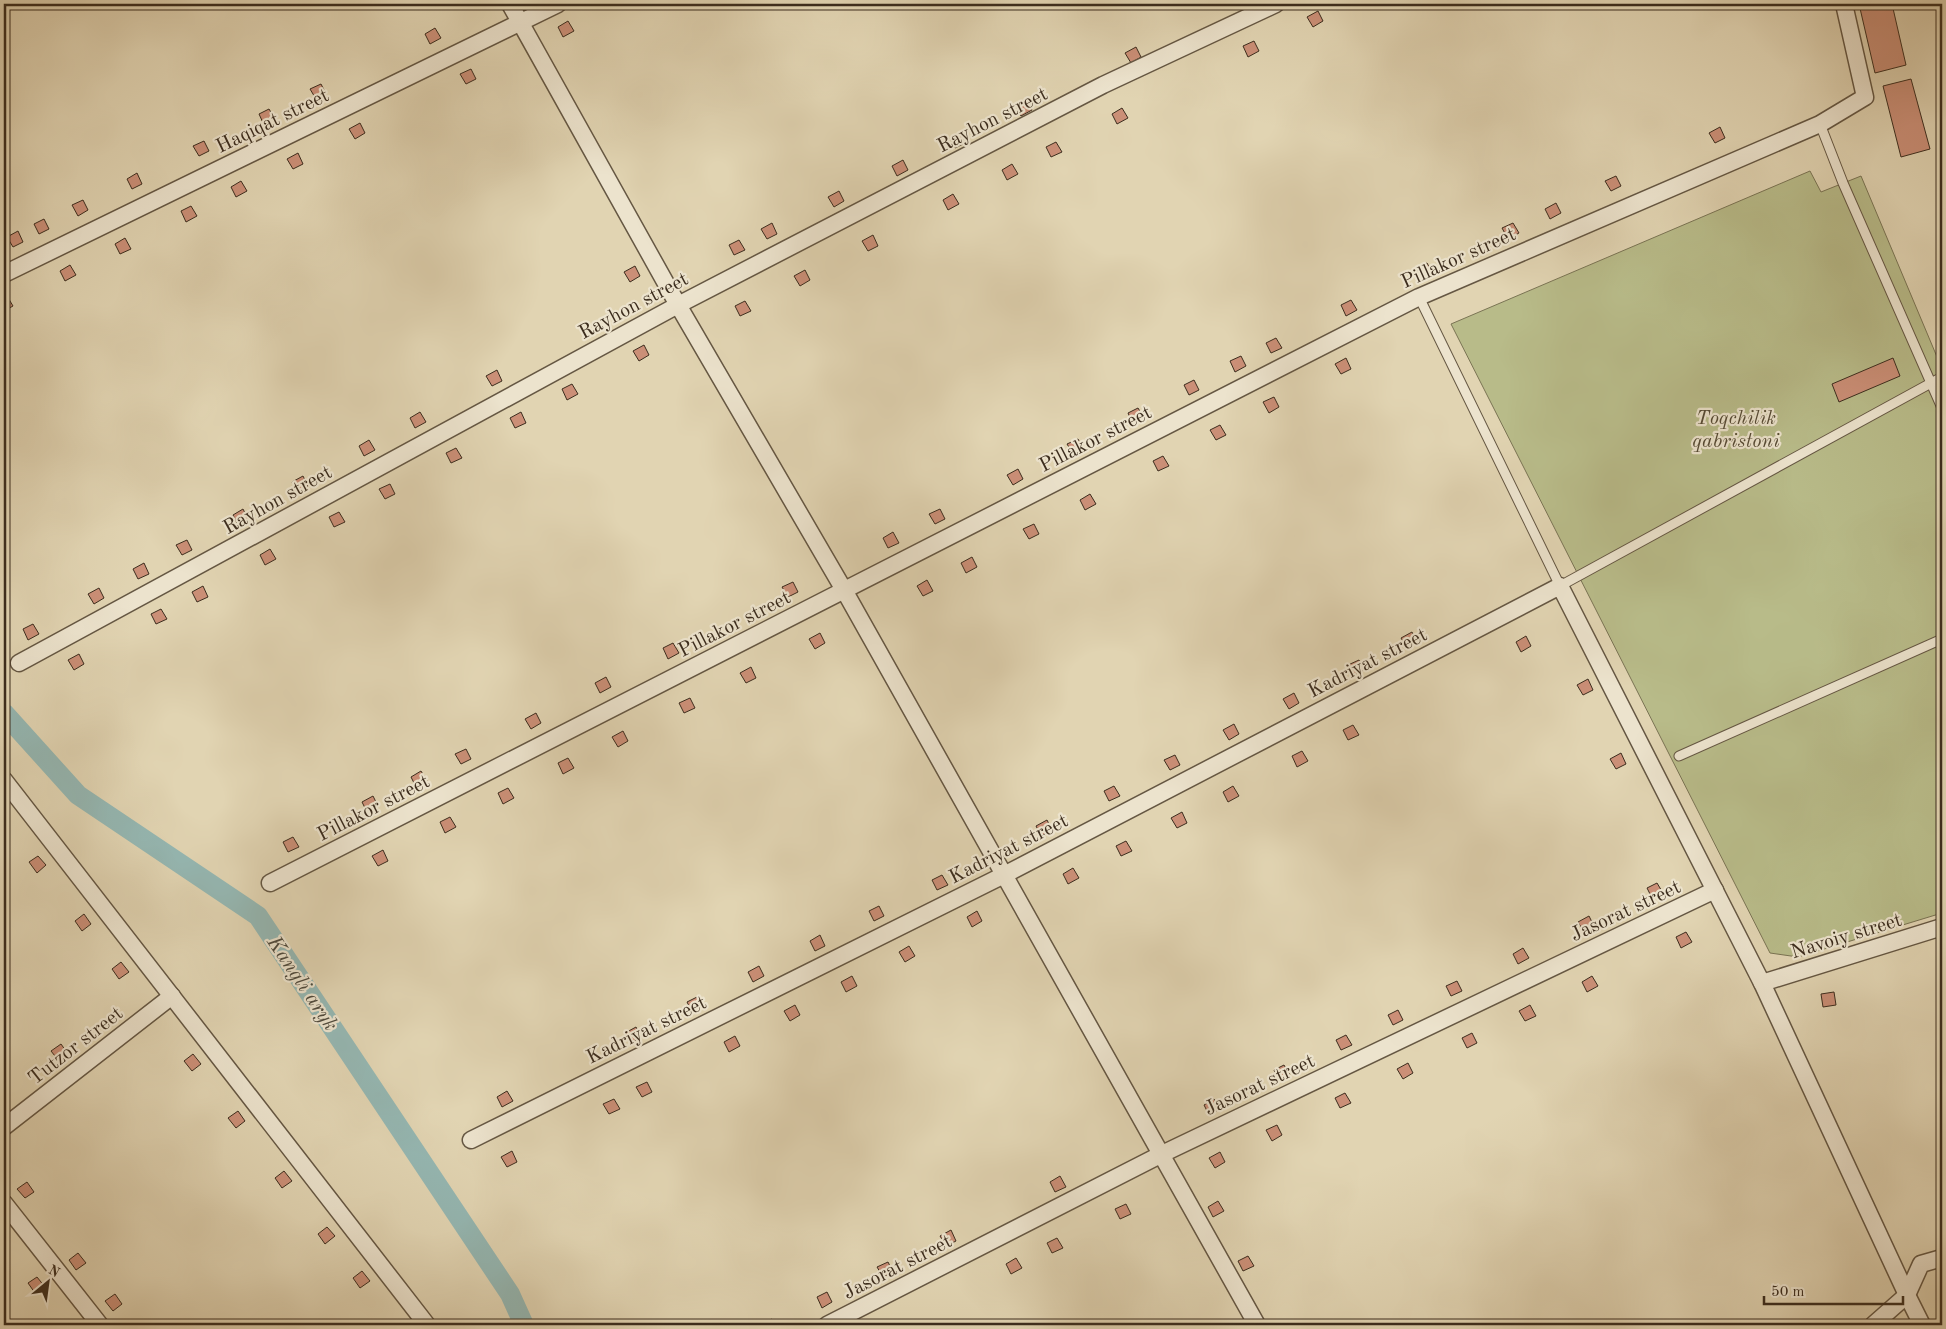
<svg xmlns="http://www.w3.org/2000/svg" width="1946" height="1329" font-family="'Old Standard TT',serif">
<rect width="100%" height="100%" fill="#e1d4b2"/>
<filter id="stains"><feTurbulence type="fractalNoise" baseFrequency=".004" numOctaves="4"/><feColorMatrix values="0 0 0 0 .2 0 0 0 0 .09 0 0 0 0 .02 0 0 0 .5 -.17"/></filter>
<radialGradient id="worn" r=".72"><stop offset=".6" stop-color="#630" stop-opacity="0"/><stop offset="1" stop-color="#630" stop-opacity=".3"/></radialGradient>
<path fill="#b8bb89" stroke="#7a7454" d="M 1810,171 L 1821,192 L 1861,176 L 1940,364 L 1942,363 L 1942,913 L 1798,957 L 1770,953 L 1451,324 Z"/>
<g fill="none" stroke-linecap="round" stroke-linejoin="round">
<path stroke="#95b7b2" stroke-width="20" d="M 4,713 L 78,795 L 258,916 L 510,1294 L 524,1325"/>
</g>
<g fill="#cb8f77" stroke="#3c2d1e">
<path d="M 617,4 L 630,4 L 620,9 Z"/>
<path d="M 1859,4 L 1892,4 L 1906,65 L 1875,73 Z"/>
<path d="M 1318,11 L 1323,21 L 1313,27 L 1307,17 Z"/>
<path d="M 568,21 L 574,31 L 563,37 L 558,27 Z"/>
<path d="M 435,28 L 441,38 L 430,44 L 425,34 Z"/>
<path d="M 1254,41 L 1259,51 L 1248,57 L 1243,46 Z"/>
<path d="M 1136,47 L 1141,57 L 1131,63 L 1125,53 Z"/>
<path d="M 471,69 L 476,79 L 466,84 L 460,74 Z"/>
<path d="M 1911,79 L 1930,149 L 1901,157 L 1883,86 Z"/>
<path d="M 321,84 L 326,94 L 316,99 L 310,89 Z"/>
<path d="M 1026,100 L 1032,110 L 1021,116 L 1016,106 Z"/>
<path d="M 1122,108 L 1128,118 L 1117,124 L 1112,114 Z"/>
<path d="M 269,109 L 275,119 L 264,125 L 259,114 Z"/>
<path d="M 360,123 L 365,133 L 355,139 L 349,129 Z"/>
<path d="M 1720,127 L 1725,138 L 1715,143 L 1709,133 Z"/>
<path d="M 960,133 L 965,143 L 955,148 L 950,138 Z"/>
<path d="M 204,141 L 209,151 L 199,156 L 193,146 Z"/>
<path d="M 1056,142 L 1062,152 L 1051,157 L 1046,147 Z"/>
<path d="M 298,153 L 303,164 L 293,169 L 287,159 Z"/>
<path d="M 903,160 L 908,170 L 897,176 L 892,166 Z"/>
<path d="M 1012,164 L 1018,174 L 1007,180 L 1002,170 Z"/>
<path d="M 137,173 L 142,184 L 132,189 L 127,179 Z"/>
<path d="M 1616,176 L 1621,186 L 1611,191 L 1605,181 Z"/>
<path d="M 241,181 L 247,191 L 236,197 L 231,187 Z"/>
<path d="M 839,191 L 844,201 L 834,207 L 828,197 Z"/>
<path d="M 953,194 L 959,204 L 948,210 L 943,200 Z"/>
<path d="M 83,200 L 88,210 L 78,216 L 72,205 Z"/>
<path d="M 1556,203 L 1561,213 L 1550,219 L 1545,209 Z"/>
<path d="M 191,206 L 197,216 L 186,222 L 181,211 Z"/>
<path d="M 44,219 L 49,229 L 39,234 L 34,224 Z"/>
<path d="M 772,223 L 777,234 L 767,239 L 761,229 Z"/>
<path d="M 1513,223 L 1519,233 L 1508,239 L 1502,228 Z"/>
<path d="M 18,231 L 23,242 L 13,247 L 7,237 Z"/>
<path d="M 873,235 L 878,246 L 868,251 L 862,241 Z"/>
<path d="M 125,238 L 131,249 L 120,254 L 115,244 Z"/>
<path d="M 739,240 L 745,250 L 734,255 L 729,245 Z"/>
<path d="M 1427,263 L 1432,272 L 1422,278 L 1416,268 Z"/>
<path d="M 70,265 L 76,275 L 65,281 L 60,271 Z"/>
<path d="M 635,266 L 640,276 L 630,282 L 624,272 Z"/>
<path d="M 805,270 L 810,280 L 800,286 L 794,276 Z"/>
<path d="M 7,296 L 13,306 L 4,311 L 4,298 Z"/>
<path d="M 1351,300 L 1357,310 L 1346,316 L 1341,305 Z"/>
<path d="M 745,301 L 751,311 L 740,316 L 735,306 Z"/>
<path d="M 1276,338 L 1282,348 L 1271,353 L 1266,343 Z"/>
<path d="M 644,345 L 649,355 L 639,361 L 633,351 Z"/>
<path d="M 1241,356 L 1246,366 L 1235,372 L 1230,361 Z"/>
<path d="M 1346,358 L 1351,369 L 1341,374 L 1335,364 Z"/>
<path d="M 1893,358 L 1900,376 L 1839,402 L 1832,384 Z"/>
<path d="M 497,370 L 502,381 L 492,386 L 486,376 Z"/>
<path d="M 1194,380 L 1199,390 L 1189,395 L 1184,385 Z"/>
<path d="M 572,384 L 578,394 L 567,400 L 562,389 Z"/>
<path d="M 1274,397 L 1279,407 L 1269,413 L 1263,402 Z"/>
<path d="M 1138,408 L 1144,418 L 1133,424 L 1128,413 Z"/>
<path d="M 420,412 L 426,422 L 415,428 L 410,418 Z"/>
<path d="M 521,412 L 526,423 L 515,428 L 510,418 Z"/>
<path d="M 1220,425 L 1226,435 L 1216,440 L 1210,430 Z"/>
<path d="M 1078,439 L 1083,449 L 1073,454 L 1067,444 Z"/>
<path d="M 369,440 L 375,450 L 364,456 L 359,446 Z"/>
<path d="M 456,448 L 462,458 L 451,463 L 446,453 Z"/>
<path d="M 1163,456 L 1169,466 L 1158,471 L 1153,461 Z"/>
<path d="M 1018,469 L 1023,479 L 1013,485 L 1007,475 Z"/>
<path d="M 303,476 L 308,486 L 298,492 L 292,482 Z"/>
<path d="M 390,484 L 395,494 L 385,499 L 379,489 Z"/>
<path d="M 1090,494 L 1096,504 L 1085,510 L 1080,500 Z"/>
<path d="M 243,509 L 248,519 L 238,525 L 233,515 Z"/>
<path d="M 940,509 L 945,519 L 935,524 L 929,514 Z"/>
<path d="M 339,512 L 345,522 L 334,527 L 329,517 Z"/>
<path d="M 1034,524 L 1039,534 L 1029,539 L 1023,529 Z"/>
<path d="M 893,532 L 899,543 L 888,548 L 883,538 Z"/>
<path d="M 187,540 L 192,550 L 182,555 L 176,545 Z"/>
<path d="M 270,549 L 276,559 L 265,565 L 260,555 Z"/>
<path d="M 972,557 L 977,567 L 966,573 L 961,563 Z"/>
<path d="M 144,563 L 149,574 L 138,579 L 133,569 Z"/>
<path d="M 927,580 L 933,591 L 923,596 L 917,586 Z"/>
<path d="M 793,582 L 798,592 L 788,597 L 782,587 Z"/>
<path d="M 203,586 L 208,597 L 197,602 L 192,592 Z"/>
<path d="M 99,588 L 104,598 L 94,604 L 88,594 Z"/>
<path d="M 161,609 L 167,619 L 156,624 L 151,614 Z"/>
<path d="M 33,624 L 39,634 L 28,640 L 23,629 Z"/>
<path d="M 1412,632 L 1417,642 L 1407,648 L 1401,638 Z"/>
<path d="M 820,633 L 825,643 L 815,649 L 809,639 Z"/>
<path d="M 1526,636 L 1531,646 L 1521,652 L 1516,642 Z"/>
<path d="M 673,643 L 679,653 L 668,659 L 663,648 Z"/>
<path d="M 79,654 L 84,664 L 74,670 L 68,660 Z"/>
<path d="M 1359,660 L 1364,670 L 1353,676 L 1348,665 Z"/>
<path d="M 751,667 L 756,678 L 746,683 L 740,673 Z"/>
<path d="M 606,677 L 611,687 L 600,693 L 595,683 Z"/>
<path d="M 1588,679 L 1593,690 L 1583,695 L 1577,685 Z"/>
<path d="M 1294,693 L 1299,703 L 1289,709 L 1283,699 Z"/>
<path d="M 690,698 L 695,708 L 684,713 L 679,703 Z"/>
<path d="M 536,713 L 541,723 L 531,729 L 525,719 Z"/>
<path d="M 1234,724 L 1239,734 L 1229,740 L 1223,730 Z"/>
<path d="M 1353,725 L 1359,735 L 1348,740 L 1343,730 Z"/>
<path d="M 623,731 L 628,741 L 618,747 L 612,737 Z"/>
<path d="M 466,749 L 471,759 L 461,764 L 455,754 Z"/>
<path d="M 1302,751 L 1308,761 L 1297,767 L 1292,756 Z"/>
<path d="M 1621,753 L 1626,764 L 1616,769 L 1610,759 Z"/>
<path d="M 1175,755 L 1180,765 L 1170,770 L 1164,760 Z"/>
<path d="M 568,758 L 574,768 L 563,774 L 558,763 Z"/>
<path d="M 421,771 L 427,781 L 416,787 L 411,777 Z"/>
<path d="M 1114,786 L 1120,796 L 1109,801 L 1104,791 Z"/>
<path d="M 1233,786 L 1239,796 L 1228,802 L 1223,792 Z"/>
<path d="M 508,788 L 514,798 L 503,804 L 498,793 Z"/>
<path d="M 373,796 L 378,806 L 367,812 L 362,802 Z"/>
<path d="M 1182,812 L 1187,823 L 1177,828 L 1171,818 Z"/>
<path d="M 450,817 L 456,827 L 445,833 L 440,822 Z"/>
<path d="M 1047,820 L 1052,830 L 1041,836 L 1036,826 Z"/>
<path d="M 293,837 L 299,847 L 288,852 L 283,842 Z"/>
<path d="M 1126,841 L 1132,851 L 1121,856 L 1116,846 Z"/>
<path d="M 383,850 L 388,861 L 378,866 L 372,856 Z"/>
<path d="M 38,856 L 46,865 L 37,873 L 29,862 Z"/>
<path d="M 1073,868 L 1079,878 L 1068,884 L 1063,874 Z"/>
<path d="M 942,875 L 948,885 L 937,890 L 932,880 Z"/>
<path d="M 1657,883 L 1663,893 L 1652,898 L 1647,888 Z"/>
<path d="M 879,906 L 884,916 L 874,921 L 869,911 Z"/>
<path d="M 977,911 L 982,921 L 972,927 L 967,917 Z"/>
<path d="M 84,914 L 91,924 L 82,931 L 75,921 Z"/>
<path d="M 1589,916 L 1594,926 L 1584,932 L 1578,922 Z"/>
<path d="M 1686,932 L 1692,942 L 1681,948 L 1676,937 Z"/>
<path d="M 820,935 L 825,946 L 815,951 L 810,941 Z"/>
<path d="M 909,946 L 915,956 L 905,962 L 899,952 Z"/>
<path d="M 1523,948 L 1529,958 L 1518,964 L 1513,954 Z"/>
<path d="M 121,962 L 129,972 L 119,979 L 112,969 Z"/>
<path d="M 759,966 L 764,976 L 753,982 L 748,972 Z"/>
<path d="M 852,976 L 857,986 L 846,992 L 841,982 Z"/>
<path d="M 1592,976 L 1598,986 L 1587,992 L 1582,982 Z"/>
<path d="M 1457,981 L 1462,991 L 1451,996 L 1446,986 Z"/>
<path d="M 1834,992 L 1836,1005 L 1823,1007 L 1821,994 Z"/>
<path d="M 697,997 L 702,1007 L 692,1012 L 687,1002 Z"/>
<path d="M 795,1005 L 800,1015 L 790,1021 L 784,1011 Z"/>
<path d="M 1530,1005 L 1536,1016 L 1525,1021 L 1519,1011 Z"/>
<path d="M 1398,1010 L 1403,1020 L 1393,1025 L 1388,1015 Z"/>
<path d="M 636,1027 L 641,1037 L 631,1043 L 625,1033 Z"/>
<path d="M 1472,1033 L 1477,1043 L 1467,1048 L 1462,1038 Z"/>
<path d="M 1346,1035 L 1352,1045 L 1341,1050 L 1336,1040 Z"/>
<path d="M 735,1036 L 740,1046 L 729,1052 L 724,1042 Z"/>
<path d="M 61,1044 L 68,1054 L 59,1061 L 51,1051 Z"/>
<path d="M 193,1054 L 201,1064 L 192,1071 L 184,1061 Z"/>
<path d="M 1408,1063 L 1413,1073 L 1403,1079 L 1397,1069 Z"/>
<path d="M 1284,1065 L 1290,1075 L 1279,1081 L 1274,1070 Z"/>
<path d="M 647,1082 L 652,1092 L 642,1097 L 636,1087 Z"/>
<path d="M 507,1091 L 513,1101 L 502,1107 L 497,1097 Z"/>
<path d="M 1345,1093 L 1351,1103 L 1340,1108 L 1335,1098 Z"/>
<path d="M 614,1099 L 620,1109 L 609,1114 L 603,1104 Z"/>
<path d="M 1214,1099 L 1220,1109 L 1209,1115 L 1204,1105 Z"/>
<path d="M 238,1111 L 245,1121 L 236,1128 L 228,1118 Z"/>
<path d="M 1277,1125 L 1282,1135 L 1272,1141 L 1266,1130 Z"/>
<path d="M 512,1151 L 517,1162 L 507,1167 L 501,1157 Z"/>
<path d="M 1220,1152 L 1225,1162 L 1215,1168 L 1209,1158 Z"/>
<path d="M 284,1171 L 292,1181 L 282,1188 L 275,1178 Z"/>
<path d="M 1060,1176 L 1066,1187 L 1055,1192 L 1050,1182 Z"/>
<path d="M 27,1182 L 34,1192 L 25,1198 L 17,1189 Z"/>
<path d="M 1218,1201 L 1224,1211 L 1213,1217 L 1208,1207 Z"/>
<path d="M 1126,1204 L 1131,1214 L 1120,1219 L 1115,1209 Z"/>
<path d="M 327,1227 L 335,1236 L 325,1244 L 318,1234 Z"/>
<path d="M 951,1230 L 956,1241 L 946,1246 L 940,1236 Z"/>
<path d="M 1057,1238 L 1063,1248 L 1052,1253 L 1047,1243 Z"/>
<path d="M 78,1253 L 86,1263 L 76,1270 L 69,1260 Z"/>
<path d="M 1248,1256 L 1254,1266 L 1243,1271 L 1238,1261 Z"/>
<path d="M 1016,1258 L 1022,1268 L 1011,1274 L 1006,1264 Z"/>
<path d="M 888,1262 L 893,1272 L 883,1277 L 877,1267 Z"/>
<path d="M 362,1271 L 370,1281 L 360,1288 L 353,1278 Z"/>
<path d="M 37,1277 L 45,1287 L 35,1293 L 28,1283 Z"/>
<path d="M 827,1292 L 832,1302 L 822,1308 L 817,1297 Z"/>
<path d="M 115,1294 L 122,1304 L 113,1311 L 105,1301 Z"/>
<path d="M 772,1319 L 776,1325 L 762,1325 Z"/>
</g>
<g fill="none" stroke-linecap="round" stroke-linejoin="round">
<defs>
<g id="service">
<path d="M 1820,124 L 1843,183 L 1942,408"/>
<path d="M 1419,297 L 1560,586 L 1942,377"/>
<path d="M 1679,756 L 1942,639"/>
</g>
<g id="minor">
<path d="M 510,4 L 678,305 L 844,590 L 1257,1325"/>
<path d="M 4,274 L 558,4"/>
<path d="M 19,663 L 678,305 L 1103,85 L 1276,4"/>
<path d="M 4,780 L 427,1325"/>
<path d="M 270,883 L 1419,297 L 1820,124 L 1865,97 L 1844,4"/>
<path d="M 1762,983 L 1942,927"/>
<path d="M 4,1127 L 172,996"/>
<path d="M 471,1140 L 1004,875 L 1560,586 L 1762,983 L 1907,1295 L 1922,1325"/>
<path d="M 4,1203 L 100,1325"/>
<path d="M 827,1325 L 1162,1154 L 1715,890"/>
<path d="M 1873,1325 L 1907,1295 L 1921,1264 L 1942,1258"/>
</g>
</defs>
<use href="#service" stroke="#655743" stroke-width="11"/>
<use href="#minor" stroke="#655743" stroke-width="19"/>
<use href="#service" stroke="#ece3cd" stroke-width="9"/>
<use href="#minor" stroke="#ece3cd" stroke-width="16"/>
</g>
<g text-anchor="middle" stroke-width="4.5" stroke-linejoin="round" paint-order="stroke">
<g font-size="20" fill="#3c2d1e" stroke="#ece3cd">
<text transform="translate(992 119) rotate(-27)" y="7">Rayhon street</text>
<text transform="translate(272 120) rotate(-26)" y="7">Haqiqat street</text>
<text transform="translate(1458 257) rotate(-24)" y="7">Pillakor street</text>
<text transform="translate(633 305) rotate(-28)" y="7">Rayhon street</text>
<text transform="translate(1095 438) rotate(-27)" y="7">Pillakor street</text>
<text transform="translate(277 499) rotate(-29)" y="7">Rayhon street</text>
<text transform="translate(734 623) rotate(-27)" y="7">Pillakor street</text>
<text transform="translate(1367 662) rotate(-27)" y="7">Kadriyat street</text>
<text transform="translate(373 807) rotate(-27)" y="7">Pillakor street</text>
<text transform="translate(1008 848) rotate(-27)" y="7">Kadriyat street</text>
<text transform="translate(1625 910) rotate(-25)" y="7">Jasorat street</text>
<text transform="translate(1846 935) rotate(-17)" y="7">Navoiy street</text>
<text transform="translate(646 1029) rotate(-26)" y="7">Kadriyat street</text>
<text transform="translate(75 1045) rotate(-38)" y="7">Tutzor street</text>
<text transform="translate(1259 1084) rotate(-25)" y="7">Jasorat street</text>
<text transform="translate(897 1266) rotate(-27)" y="7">Jasorat street</text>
</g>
<g font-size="20" font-style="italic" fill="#554933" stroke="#ece3cd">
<text x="1736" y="424">Toqchilik<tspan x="1736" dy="23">qabristoni</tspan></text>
</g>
<g font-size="21" font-style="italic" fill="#4e493c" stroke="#ece3cd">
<text transform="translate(303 983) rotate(56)" y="7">Kangli aryk</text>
</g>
</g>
<rect width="1946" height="1329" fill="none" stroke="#e1d4b2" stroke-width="20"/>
<rect x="5" y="5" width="1936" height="1319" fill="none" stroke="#3c2d1e" stroke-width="2.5"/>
<rect x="10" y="10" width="1926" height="1309" fill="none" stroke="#3c2d1e"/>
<g transform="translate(48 1282) rotate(29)" stroke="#ece3cd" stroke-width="4" paint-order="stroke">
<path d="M0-4L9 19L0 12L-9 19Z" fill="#3c2d1e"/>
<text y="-8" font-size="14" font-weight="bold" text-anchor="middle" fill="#3c2d1e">N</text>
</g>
<path d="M1764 1296v8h139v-8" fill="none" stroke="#3c2d1e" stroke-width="2.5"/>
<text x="1771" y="1296" font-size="15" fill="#3c2d1e" stroke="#ece3cd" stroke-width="4" paint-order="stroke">50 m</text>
<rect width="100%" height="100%" filter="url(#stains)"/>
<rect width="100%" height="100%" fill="url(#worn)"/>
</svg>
